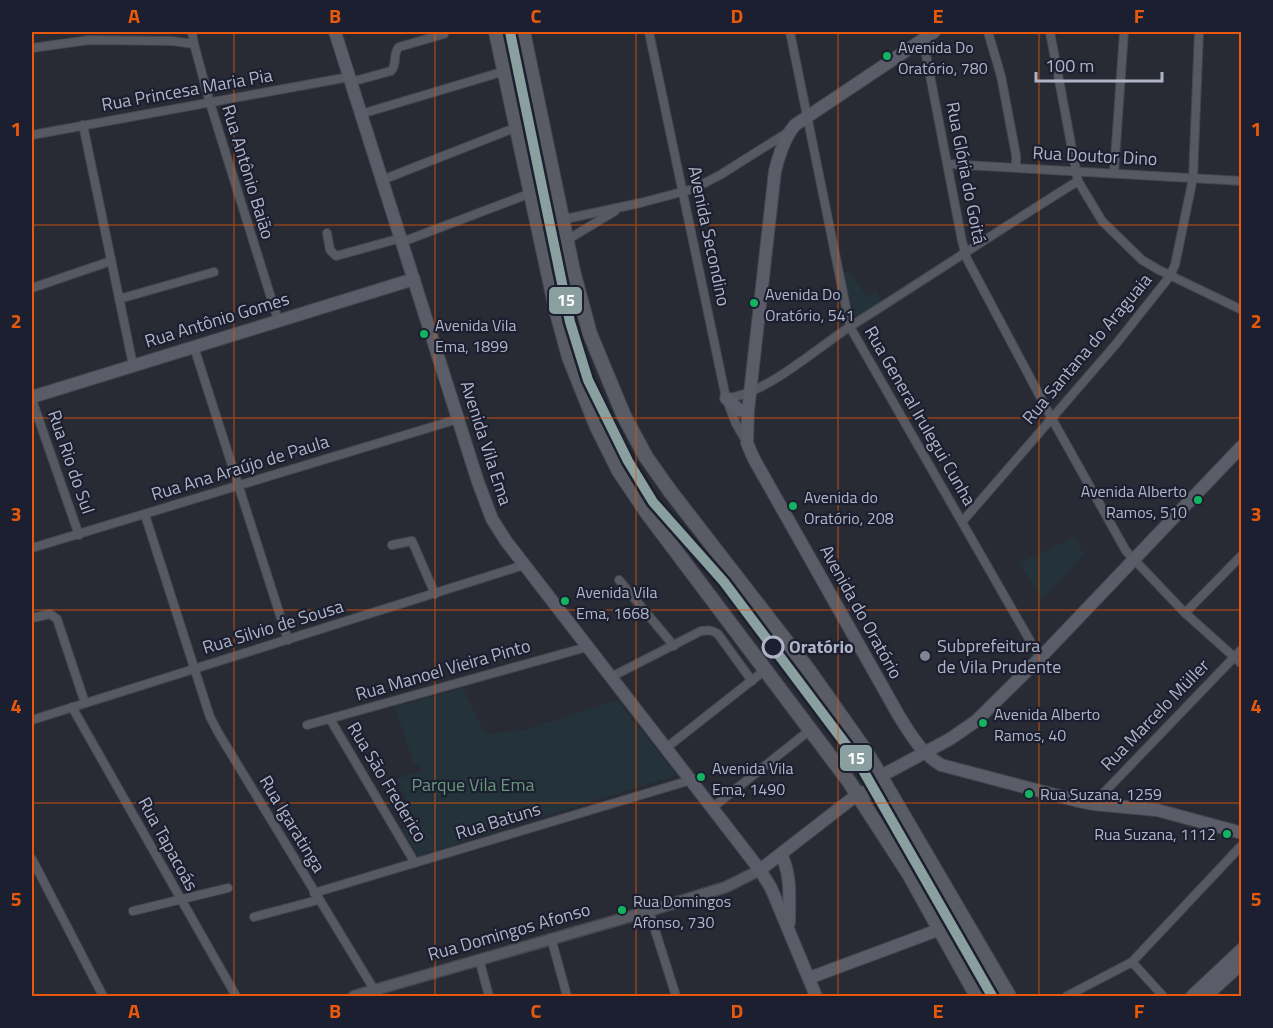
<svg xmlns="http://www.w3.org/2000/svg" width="1273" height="1028" font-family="'Titillium Web',sans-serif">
<rect width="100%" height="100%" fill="#282a34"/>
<g fill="#24333a">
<path d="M 849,270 L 867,297 L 876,291 L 883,302 L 856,321 L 843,276 Z"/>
<path d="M 1075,537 L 1084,555 L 1042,599 L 1019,563 Z"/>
<path d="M 463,688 L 485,734 L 524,730 L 616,700 L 677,775 L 418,856 L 401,829 L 417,823 L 396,779 L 422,771 L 419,764 L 414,765 L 414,764 L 395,707 Z"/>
</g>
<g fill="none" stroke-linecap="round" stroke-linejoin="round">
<defs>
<g id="minor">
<path d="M 192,32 L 194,44 L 210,103 L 278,320"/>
<path d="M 649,32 L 726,398 L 736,424 L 746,441"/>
<path d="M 790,32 L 850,327 L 1040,658"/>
<path d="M 988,32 L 1001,76 L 1016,155 L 1016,168"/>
<path d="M 1050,32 L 1078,181 L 1102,221 L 1142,260 L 1159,270 L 1242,310"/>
<path d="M 923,39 L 962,241 L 967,259 L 1051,417 L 1126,551 L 1185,613 L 1242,664"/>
<path d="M 32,48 L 89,40 L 172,41 L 194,44"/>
<path d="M 351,82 L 391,71 C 398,64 392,54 399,47 L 444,34"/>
<path d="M 361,114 L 505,71"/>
<path d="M 83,125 L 133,365"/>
<path d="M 32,135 L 349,77"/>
<path d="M 947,164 L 1242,181"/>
<path d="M 1114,173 L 1124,32"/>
<path d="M 382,180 L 517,127"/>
<path d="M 537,225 L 640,203 L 693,189 L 720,175 L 790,131"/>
<path d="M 327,233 L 330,250 L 336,256 L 401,238"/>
<path d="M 567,240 L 615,211"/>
<path d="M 402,242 L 531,193"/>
<path d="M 32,288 L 111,261"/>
<path d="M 119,299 L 214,272"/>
<path d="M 194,347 L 288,640"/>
<path d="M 726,398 C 764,396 818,347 851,326 C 927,278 1002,228 1078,181"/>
<path d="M 32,400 L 79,535"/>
<path d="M 145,515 L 210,717 L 219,734 L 378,996"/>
<path d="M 962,522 L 1116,344 L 1170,276 L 1175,265 L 1193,178 L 1199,32"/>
<path d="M 392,545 L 412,541 L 435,594"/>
<path d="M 32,548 L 458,419"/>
<path d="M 619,580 L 674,646"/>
<path d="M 1185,613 L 1242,555"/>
<path d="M 32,618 L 50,614 L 57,619 L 85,703"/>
<path d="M 611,677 L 701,631 C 708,630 712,630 718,634 L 752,681"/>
<path d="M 72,707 L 236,996"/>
<path d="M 330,719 L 415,863"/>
<path d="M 32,720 L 524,565"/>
<path d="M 307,725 L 587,647"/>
<path d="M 666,748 L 765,670"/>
<path d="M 1093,804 L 1242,649"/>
<path d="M 712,808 L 810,730"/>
<path d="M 32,859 L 103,996"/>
<path d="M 314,893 L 691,780"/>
<path d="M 133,911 L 228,888"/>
<path d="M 649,911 L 676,996"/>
<path d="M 254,917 L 318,900"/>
<path d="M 551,938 L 567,996"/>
<path d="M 479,959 L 489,996"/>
<path d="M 1132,962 L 1163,996"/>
<path d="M 1067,996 L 1132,962 L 1242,845"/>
</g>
<path id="tertiary" d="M 354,996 L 649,911 L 726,887 L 760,870"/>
<g id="secondary">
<path d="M 335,32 L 478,482 L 492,519 L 506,541 L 760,870 L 771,888 L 816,996"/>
<path d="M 934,32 L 795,125 C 784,138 779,155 775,171 L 748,411 L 747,443 L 754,459 L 899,716 C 911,735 921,753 941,765 L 1078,801 L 1093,804 L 1157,810 L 1242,833"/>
<path d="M 32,397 L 414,279"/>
<path d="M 726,398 L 739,410 L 748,411"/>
<path d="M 881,776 L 950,739 L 976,721 L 1040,658 L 1242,446"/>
<path d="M 781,854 C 792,876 789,900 789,923"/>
<path d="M 760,870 L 858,794"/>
<path d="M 809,978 L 938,930 L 962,916"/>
<path d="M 1192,996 L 1242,949"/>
<path d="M 1206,996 L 1242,963"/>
</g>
<g id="primary">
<path d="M 496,32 L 556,309 L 569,357 L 597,427 L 619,471 L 648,514 L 848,780 L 909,874 L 977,996"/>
<path d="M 523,32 L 573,271 L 590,334 L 624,416 L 646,457 L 670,491 L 810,672 L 865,750 L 1009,996"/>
<path d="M 858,794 L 874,792 L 883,799 L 896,815"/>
</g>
</defs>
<use href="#minor" stroke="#44454d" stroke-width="10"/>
<use href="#tertiary" stroke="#44454d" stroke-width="13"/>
<use href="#secondary" stroke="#44454d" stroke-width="14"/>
<use href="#primary" stroke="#454751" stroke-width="16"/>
<use href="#minor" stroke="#575962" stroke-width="8"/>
<use href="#tertiary" stroke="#575962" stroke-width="10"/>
<use href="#secondary" stroke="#5a5d68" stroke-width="12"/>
<use href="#primary" stroke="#595b65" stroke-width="14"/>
<defs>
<path id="metro-1" d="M 510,32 L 570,322 L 588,380 L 628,461 L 653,502 L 724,582 L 856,758 L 992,996"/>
</defs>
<use href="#metro-1" stroke="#1b1f2f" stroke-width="15"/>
<use href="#metro-1" stroke="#8a9fa0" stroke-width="10"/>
</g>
<path fill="none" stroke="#e8590c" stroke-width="1.5" stroke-opacity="0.55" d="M 234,32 L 234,996M 435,32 L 435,996M 636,32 L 636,996M 838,32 L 838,996M 1039,32 L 1039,996M 32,225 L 1242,225M 32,418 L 1242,418M 32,610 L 1242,610M 32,803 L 1242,803"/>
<g fill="#13b361" stroke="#1b1f2f" stroke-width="2">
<circle cx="887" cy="56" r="5"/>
<circle cx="754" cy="303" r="5"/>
<circle cx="424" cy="334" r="5"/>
<circle cx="1198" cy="500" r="5"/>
<circle cx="793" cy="506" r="5"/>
<circle cx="565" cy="601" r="5"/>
<circle cx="983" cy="723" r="5"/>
<circle cx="701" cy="777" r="5"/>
<circle cx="1029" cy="794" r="5"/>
<circle cx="1227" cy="834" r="5"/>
<circle cx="622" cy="910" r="5"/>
</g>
<circle fill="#1b1f2f" stroke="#b0b4c7" stroke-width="3" cx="773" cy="647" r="10"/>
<circle fill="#808494" stroke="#1b1f2f" stroke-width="2" cx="925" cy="656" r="6"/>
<g text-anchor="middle" stroke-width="4.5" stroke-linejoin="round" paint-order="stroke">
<g font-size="16" fill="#b0b4c7" stroke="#1b1f2f" text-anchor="start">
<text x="898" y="53">Avenida Do<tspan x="898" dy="21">Oratório, 780</tspan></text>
<text x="765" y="300">Avenida Do<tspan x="765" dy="21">Oratório, 541</tspan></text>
<text x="435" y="331">Avenida Vila<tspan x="435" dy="21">Ema, 1899</tspan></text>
<text x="1187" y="497" text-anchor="end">Avenida Alberto<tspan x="1187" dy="21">Ramos, 510</tspan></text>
<text x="804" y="503">Avenida do<tspan x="804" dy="21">Oratório, 208</tspan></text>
<text x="576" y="598">Avenida Vila<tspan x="576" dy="21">Ema, 1668</tspan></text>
<text x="994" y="720">Avenida Alberto<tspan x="994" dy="21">Ramos, 40</tspan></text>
<text x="712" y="774">Avenida Vila<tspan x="712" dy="21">Ema, 1490</tspan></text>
<text x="1040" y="800">Rua Suzana, 1259</text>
<text x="1216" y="840" text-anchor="end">Rua Suzana, 1112</text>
<text x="633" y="907">Rua Domingos<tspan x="633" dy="21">Afonso, 730</tspan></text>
</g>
<g font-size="18" fill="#b0b4c7" stroke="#1b1f2f">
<text transform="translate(187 90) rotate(-10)" y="6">Rua Princesa Maria Pia</text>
<text transform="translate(1095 156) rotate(3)" y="6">Rua Doutor Dino</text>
<text transform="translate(248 172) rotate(73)" y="6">Rua Antônio Baião</text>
<text transform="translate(966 173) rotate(79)" y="6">Rua Glória do Goitá</text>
<text transform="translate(709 236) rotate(78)" y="6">Avenida Secondino</text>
<text transform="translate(217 320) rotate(-17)" y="6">Rua Antônio Gomes</text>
<text transform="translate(1087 349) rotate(-50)" y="6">Rua Santana do Araguaia</text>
<text transform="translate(920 416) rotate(60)" y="6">Rua General Irulegui Cunha</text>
<text transform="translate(486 443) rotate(72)" y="6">Avenida Vila Ema</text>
<text transform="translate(71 462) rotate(71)" y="6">Rua Rio do Sul</text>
<text transform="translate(240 468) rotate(-17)" y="6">Rua Ana Araújo de Paula</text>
<text transform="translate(861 612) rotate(61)" y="6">Avenida do Oratório</text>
<text transform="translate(273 627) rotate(-17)" y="6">Rua Silvio de Sousa</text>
<text transform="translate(443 670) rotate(-16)" y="6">Rua Manoel Vieira Pinto</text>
<text transform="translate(1155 715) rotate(-46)" y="6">Rua Marcelo Müller</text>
<text transform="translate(387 782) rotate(59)" y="6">Rua São Frederico</text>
<text transform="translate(498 821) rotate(-17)" y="6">Rua Batuns</text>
<text transform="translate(292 824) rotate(59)" y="6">Rua Igaratinga</text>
<text transform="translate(168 844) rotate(61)" y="6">Rua Tapacoás</text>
<text transform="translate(509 932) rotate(-16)" y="6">Rua Domingos Afonso</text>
</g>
<g font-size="18" fill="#b0b4c7" stroke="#1b1f2f" text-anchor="start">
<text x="937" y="652">Subprefeitura<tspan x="937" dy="21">de Vila Prudente</tspan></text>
</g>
<g font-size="18" font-weight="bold" fill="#b0b4c7" stroke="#1b1f2f" text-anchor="start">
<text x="789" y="653">Oratório</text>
</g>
<g font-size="18" fill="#67987c" stroke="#1b1f2f">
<text x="473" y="791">Parque Vila Ema</text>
</g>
</g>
<g stroke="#1b1f2f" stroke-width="2">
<rect x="548" y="286" width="35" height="29" rx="6" fill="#8a9fa0"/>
<rect x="839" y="744" width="34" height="28" rx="6" fill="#8a9fa0"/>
</g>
<g font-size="16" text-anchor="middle" font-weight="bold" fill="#fff">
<text x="566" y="306">15</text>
<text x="856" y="764">15</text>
</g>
<rect width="1273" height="1028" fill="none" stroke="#1b1f2f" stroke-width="66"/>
<path d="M1036 72v9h126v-9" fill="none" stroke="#b0b4c7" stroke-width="3"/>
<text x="1045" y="72" font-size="18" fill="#b0b4c7" stroke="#1b1f2f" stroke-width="4.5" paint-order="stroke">100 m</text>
<rect x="33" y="33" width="1207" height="962" fill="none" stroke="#e8590c" stroke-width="2"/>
<g font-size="20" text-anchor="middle" font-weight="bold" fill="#e8590c">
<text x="134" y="23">A</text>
<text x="335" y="23">B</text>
<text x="536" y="23">C</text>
<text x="737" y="23">D</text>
<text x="938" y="23">E</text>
<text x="1139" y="23">F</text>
<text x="16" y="136">1</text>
<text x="1256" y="136">1</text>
<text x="16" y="328">2</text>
<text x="1256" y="328">2</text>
<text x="16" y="521">3</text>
<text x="1256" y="521">3</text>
<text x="16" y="713">4</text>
<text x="1256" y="713">4</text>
<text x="16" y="906">5</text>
<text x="1256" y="906">5</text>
<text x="134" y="1018">A</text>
<text x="335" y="1018">B</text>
<text x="536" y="1018">C</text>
<text x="737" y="1018">D</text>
<text x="938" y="1018">E</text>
<text x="1139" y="1018">F</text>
</g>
</svg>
